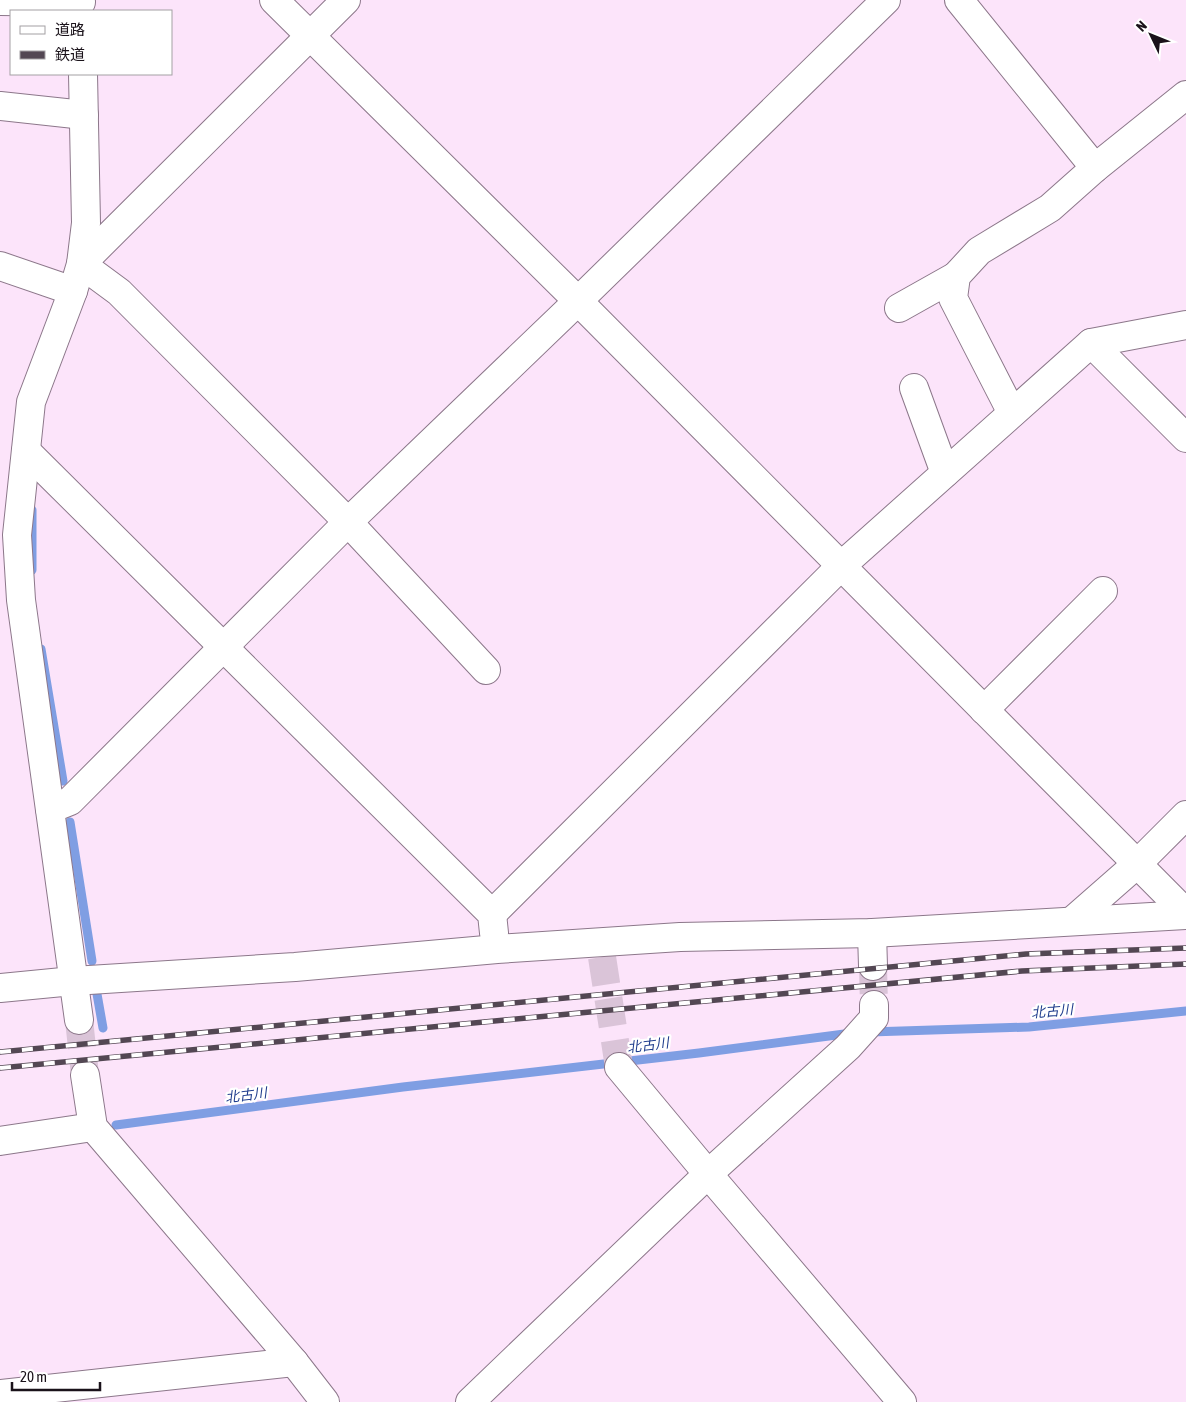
<svg xmlns="http://www.w3.org/2000/svg" width="1186" height="1402" font-family="'Asap Condensed','Noto Sans JP',sans-serif">
<rect width="100%" height="100%" fill="#fce4fa"/>
<g fill="none" stroke-linecap="round" stroke-linejoin="round">
<g stroke="#7f9ee3" stroke-width="9">
<path d="M 32,570 L 32,510"/>
<path d="M 41,649 L 63,781"/>
<path d="M 70,822 L 92,961"/>
<path d="M 97,994 L 103,1028"/>
<path d="M 870,1032 L 1029,1027 L 1186,1011"/>
<path d="M 116,1125 L 403,1087 L 699,1053 L 852,1033"/>
</g>
<g stroke="#dac4d8" stroke-width="28" stroke-dasharray="28 14" stroke-linecap="butt">
<path d="M 602,957 L 619,1067"/>
<path d="M 873,966 L 874,1005"/>
<path d="M 79,1020 L 85,1075"/>
</g>
<defs>
<g id="minor">
<path d="M 274,0 L 578,301 L 1186,913"/>
<path d="M 346,0 L 81,264 L 119,292 L 348,522 L 486,670"/>
<path d="M 959,0 L 1095,168"/>
<path d="M 0,1 L 81,2"/>
<path d="M 0,106 L 84,115"/>
<path d="M 0,266 L 73,291"/>
<path d="M 899,308 L 956,276"/>
<path d="M 1091,343 L 1186,438"/>
<path d="M 914,388 L 945,473"/>
<path d="M 1012,413 L 953,298 L 956,276 L 979,251 L 1050,208 L 1095,168 L 1186,95"/>
<path d="M 26,451 L 492,914 L 494,933"/>
<path d="M 984,710 L 1103,591"/>
<path d="M 50,809 L 70,801 L 348,522 L 578,301 L 886,0"/>
<path d="M 492,914 L 841,566 L 1091,343 L 1186,325"/>
<path d="M 1072,921 L 1137,864 L 1186,815"/>
<path d="M 872,933 L 873,966"/>
<path d="M 0,988 L 73,981 L 295,967 L 497,949 L 680,937 L 872,933 L 1186,915"/>
<path d="M 79,1020 L 21,600 L 17,535 L 31,402 L 73,291 L 81,264 L 86,223 L 83,74"/>
<path d="M 619,1067 L 708,1174 L 902,1402"/>
<path d="M 85,1075 L 93,1127 L 294,1362 L 325,1402"/>
<path d="M 0,1141 L 93,1127"/>
<path d="M 0,1394 L 294,1362"/>
<path d="M 470,1402 L 708,1174 L 848,1047 L 874,1018 L 874,1005"/>
</g>
</defs>
<use href="#minor" stroke="#8c778a" stroke-width="30"/>
<use href="#minor" stroke="#fff" stroke-width="28"/>
<defs>
<g id="rail">
<path d="M 0,1052 L 1026,954 L 1186,948"/>
<path d="M 0,1068 L 1022,971 L 1186,964"/>
</g>
</defs>
<use href="#rail" stroke="#534753" stroke-width="5.5"/>
<use href="#rail" stroke="#fff" stroke-width="4" stroke-dasharray="11" stroke-linecap="butt"/>
</g>
<g text-anchor="middle" stroke-width="4.5" stroke-linejoin="round" paint-order="stroke">
<g font-size="14" font-style="italic" fill="#203d8d" stroke="#fff">
<text transform="translate(1052 1011) rotate(-5)" y="5">北古川</text>
<text transform="translate(648 1045) rotate(-7)" y="5">北古川</text>
<text transform="translate(246 1095) rotate(-7)" y="5">北古川</text>
</g>
</g>
<rect x="10" y="10" width="162" height="65" fill="#ffffff" stroke="#a3a0a3"/>
<rect x="20" y="26" width="25" height="8" fill="#ffffff" stroke="#a3a0a3"/>
<text x="55" y="35" font-size="15" fill="#1a121a">道路</text>
<rect x="20" y="51" width="25" height="8" fill="#534753" stroke="#a3a0a3"/>
<text x="55" y="60" font-size="15" fill="#1a121a">鉄道</text>
<g transform="translate(1151 35) rotate(313)" stroke="#ffffff" stroke-width="4" paint-order="stroke">
<path d="M0-4L9 19L0 12L-9 19Z" fill="#1a121a"/>
<text y="-8" font-size="14" font-weight="bold" text-anchor="middle" fill="#1a121a">N</text>
</g>
<path d="M12 1382v8h88v-8" fill="none" stroke="#1a121a" stroke-width="2.5"/>
<text x="20" y="1382" font-size="15" fill="#1a121a" stroke="#ffffff" stroke-width="4" paint-order="stroke">20 m</text>
</svg>
